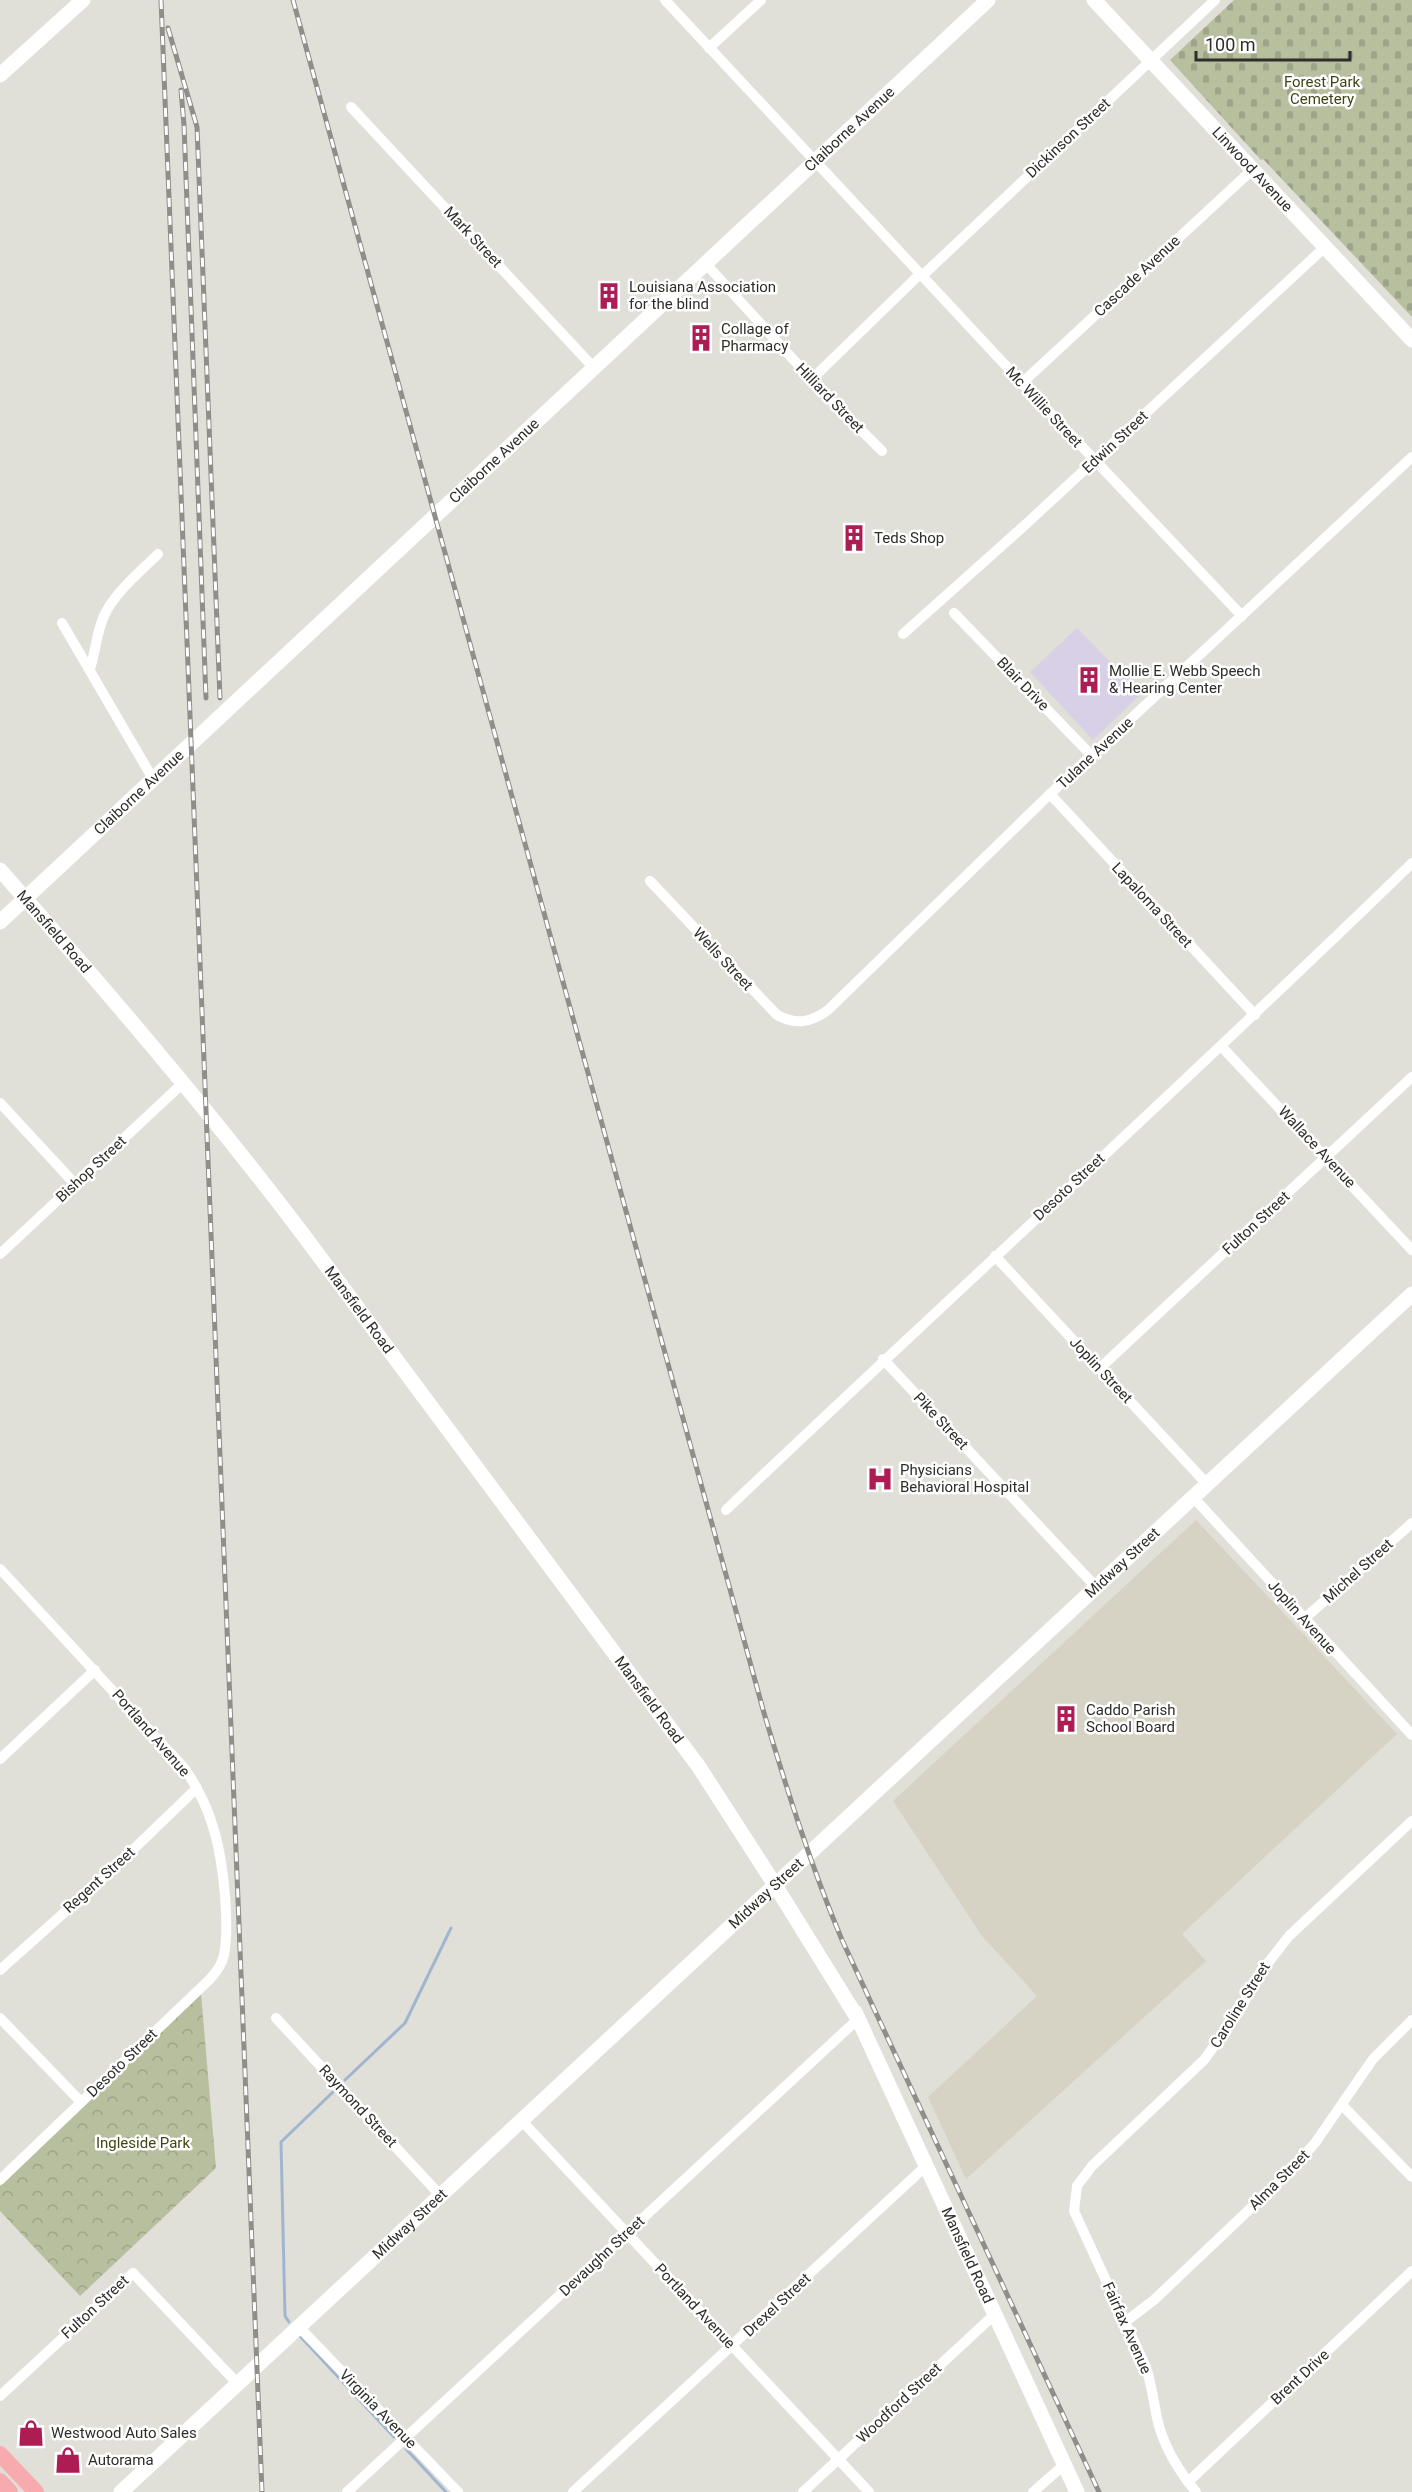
<svg xmlns="http://www.w3.org/2000/svg" width="1412" height="2492" font-family="Roboto,sans-serif">
<defs>
<pattern id="cemetery-stones" width="16" height="16" patternUnits="userSpaceOnUse" patternTransform="scale(1.5)"><rect width="16" height="16" fill="#b8bf9f"/><path d="M2 7V4a2 2 0 0 1 4 0v3zM10 15v-3a2 2 0 0 1 4 0v3z" fill="#9ea489"/></pattern>
<pattern id="park-crowns" width="20" height="18" patternUnits="userSpaceOnUse" patternTransform="scale(1.5)"><rect width="20" height="18" fill="#b8bf9f"/><path d="M2 6a3 3 0 1 1 6 0M12 15a3 3 0 1 1 6 0" fill="none" stroke="#9ea489"/></pattern>
</defs>
<rect width="100%" height="100%" fill="#e0dfd8"/>
<path fill="#d6d3c5" d="M 1196,1520 L 1397,1734 L 1182,1934 L 1206,1961 L 966,2179 L 928,2097 L 1037,1996 L 982,1936 L 893,1801 Z"/>
<path fill="#d8d0e6" d="M 1077,628 L 1141,694 L 1093,740 L 1030,672 Z"/>
<path fill="url(#cemetery-stones)" d="M 1234,0 L 1412,0 L 1412,317 L 1263,159 L 1261,160 L 1170,60 Z"/>
<path fill="url(#park-crowns)" d="M 201,1994 L 216,2168 L 80,2296 L 0,2211 L 0,2186 Z"/>
<g fill="none" stroke-linecap="round" stroke-linejoin="round">
<g stroke="#a0b6d0" stroke-width="3">
<path d="M 345,2080 L 405,2023 L 451,1928"/>
<path d="M 289,2322 L 285,2316 L 281,2142 L 333,2092"/>
<path d="M 300,2336 L 394,2437"/>
<path d="M 406,2449 L 446,2492"/>
</g>
<g stroke="#fff" stroke-width="10">
<path d="M 665,0 L 1022,383 L 1242,616"/>
<path d="M 709,48 L 761,0"/>
<path d="M 351,107 L 594,368"/>
<path d="M 706,264 L 824,393 L 882,451"/>
<path d="M 922,276 L 1215,0"/>
<path d="M 812,379 L 920,274"/>
<path d="M 1022,383 L 1252,170"/>
<path d="M 954,613 L 1092,756"/>
<path d="M 62,623 L 153,779"/>
<path d="M 903,634 L 1025,525 L 1325,247"/>
<path d="M 90,669 C 96,650 97,627 107,610 C 119,589 141,571 158,554"/>
<path d="M 1050,794 L 1255,1015"/>
<path d="M 650,881 L 777,1015 C 796,1025 810,1023 828,1010 L 1050,794 L 1412,457"/>
<path d="M 1221,1046 L 1412,1250"/>
<path d="M 0,1103 L 75,1184"/>
<path d="M 0,1254 L 183,1083"/>
<path d="M 995,1256 L 1207,1484"/>
<path d="M 883,1359 L 1096,1587"/>
<path d="M 1100,1368 L 1412,1077"/>
<path d="M 1193,1497 L 1412,1735"/>
<path d="M 726,1510 C 954,1293 1187,1082 1412,863"/>
<path d="M 0,1569 L 185,1769 C 197,1787 207,1806 213,1827 C 223,1858 230,1923 224,1955 C 222,1965 216,1972 210,1979 L 0,2180"/>
<path d="M 1304,1619 L 1412,1523"/>
<path d="M 0,1759 L 95,1670"/>
<path d="M 0,1970 L 114,1868 L 197,1788"/>
<path d="M 0,2018 L 81,2102"/>
<path d="M 276,2018 L 440,2195"/>
<path d="M 1342,2105 L 1412,2177"/>
<path d="M 521,2120 L 869,2492"/>
<path d="M 1125,2322 L 1154,2300 L 1292,2169 L 1315,2143 L 1373,2059 L 1412,2020"/>
<path d="M 298,2326 L 458,2492"/>
<path d="M 0,2396 L 133,2273 L 237,2383"/>
<path d="M 1188,2482 L 1412,2271"/>
<path d="M 347,2492 L 858,2019"/>
<path d="M 573,2492 L 926,2166"/>
<path d="M 803,2492 L 994,2315"/>
<path d="M 1033,2492 L 1064,2465"/>
<path d="M 1196,2492 C 1178,2470 1163,2446 1157,2418 C 1153,2399 1152,2386 1146,2367 L 1074,2211 L 1077,2186 L 1092,2166 L 1204,2060 L 1240,2010 L 1257,1977 L 1289,1936 L 1412,1821"/>
</g>
<g stroke="#fff" stroke-width="15">
<path id="s1" d="M 1094,0 L 1412,340"/>
<path d="M 0,75 L 83,0"/>
<path id="s2" d="M 0,870 C 105,989 209,1110 305,1237 L 699,1767 L 775,1885 L 858,2019"/>
<path id="s3" d="M 0,922 L 988,0"/>
<path id="s4" d="M 855,2012 L 1077,2492"/>
<path id="s5" d="M 121,2492 L 1412,1294"/>
</g>
<g stroke="#f7abaf" stroke-width="16">
<path d="M 0,2454 L 36,2492"/>
<path d="M 0,2481 L 10,2492"/>
</g>
<defs>
<g id="rail">
<path d="M 161,0 L 262,2492"/>
<path d="M 293,0 L 764,1713 C 787,1790 811,1866 842,1940 L 1099,2492"/>
<path d="M 168,28 L 197,127 L 220,698"/>
<path d="M 181,90 L 184,125 L 206,698"/>
</g>
</defs>
<use href="#rail" stroke="#8f8e89" stroke-width="5"/>
<use href="#rail" stroke="#fff" stroke-width="3" stroke-dasharray="9" stroke-linecap="butt"/>
</g>
<defs>
<symbol id="building-bare" viewBox="-9 -9 18 18"><path d="M-4-6H4V6H1V3H-1V6H-4ZM-2.5-4.3h1.7v1.8h-1.7ZM.8-4.3h1.7v1.8H.8ZM-2.5-1h1.7V.8h-1.7ZM.8-1h1.7V.8H.8Z" fill="#ad1d54" stroke="#fff" stroke-width="2.5" paint-order="stroke"/></symbol>
<symbol id="hospital-bare" viewBox="-9 -9 18 18"><path d="M-5-5h3v3.5h4V-5h3V5h-3V1.5h-4V5h-3Z" fill="#ad1d54" stroke="#fff" stroke-width="2.5" paint-order="stroke"/></symbol>
<symbol id="shop-bare" viewBox="-9 -9 18 18"><path d="M-5-2.5h2.3a2.7 3.5 0 0 1 5.4 0H5L5.5 6h-11ZM-1.5-2.5h3a1.5 2.3 0 0 0-3 0Z" fill="#ad1d54" stroke="#fff" stroke-width="2.5" paint-order="stroke"/></symbol>
</defs>
<g fill-rule="evenodd">
<use href="#building-bare" x="590" y="277" width="38" height="38"/>
<use href="#building-bare" x="682" y="319" width="38" height="38"/>
<use href="#building-bare" x="835" y="519" width="38" height="38"/>
<use href="#building-bare" x="1070" y="661" width="38" height="38"/>
<use href="#hospital-bare" x="861" y="1460" width="38" height="38"/>
<use href="#building-bare" x="1047" y="1700" width="38" height="38"/>
<use href="#shop-bare" x="12" y="2414" width="38" height="38"/>
<use href="#shop-bare" x="49" y="2441" width="38" height="38"/>
</g>
<g text-anchor="middle" stroke-width="5" stroke-linejoin="round" paint-order="stroke">
<g font-size="15" fill="#3e4612" stroke="#fff">
<text x="1322" y="87">Forest Park<tspan x="1322" dy="17">Cemetery</tspan></text>
<text x="143" y="2148">Ingleside Park</text>
</g>
<g font-size="15" fill="#2d2d2a" stroke="#fff">
<text dy="5" stroke="none"><textPath href="#s3" startOffset="1162">Claiborne Avenue</textPath></text>
<text transform="translate(1068 138) rotate(-43)" y="5">Dickinson Street</text>
<text dy="5" stroke="none"><textPath href="#s1" startOffset="232">Linwood Avenue</textPath></text>
<text transform="translate(473 237) rotate(47)" y="5">Mark Street</text>
<text transform="translate(1137 276) rotate(-43)" y="5">Cascade Avenue</text>
<text transform="translate(830 398) rotate(46)" y="5">Hilliard Street</text>
<text transform="translate(1044 407) rotate(47)" y="5">Mc Willie Street</text>
<text transform="translate(1115 442) rotate(-43)" y="5">Edwin Street</text>
<text dy="5" stroke="none"><textPath href="#s3" startOffset="676">Claiborne Avenue</textPath></text>
<text transform="translate(1023 684) rotate(46)" y="5">Blair Drive</text>
<text transform="translate(1095 753) rotate(-43)" y="5">Tulane Avenue</text>
<text dy="5" stroke="none"><textPath href="#s3" startOffset="190">Claiborne Avenue</textPath></text>
<text transform="translate(1152 905) rotate(47)" y="5">Lapaloma Street</text>
<text dy="5" stroke="none"><textPath href="#s2" startOffset="82">Mansfield Road</textPath></text>
<text transform="translate(723 959) rotate(47)" y="5">Wells Street</text>
<text transform="translate(1317 1147) rotate(47)" y="5">Wallace Avenue</text>
<text transform="translate(91 1169) rotate(-43)" y="5">Bishop Street</text>
<text transform="translate(1069 1187) rotate(-43)" y="5">Desoto Street</text>
<text transform="translate(1256 1223) rotate(-43)" y="5">Fulton Street</text>
<text dy="5" stroke="none"><textPath href="#s2" startOffset="568">Mansfield Road</textPath></text>
<text transform="translate(1101 1370) rotate(47)" y="5">Joplin Street</text>
<text transform="translate(941 1421) rotate(47)" y="5">Pike Street</text>
<text dy="5" stroke="none"><textPath href="#s5" startOffset="1366">Midway Street</textPath></text>
<text transform="translate(1358 1571) rotate(-42)" y="5">Michel Street</text>
<text transform="translate(1302 1617) rotate(48)" y="5">Joplin Avenue</text>
<text dy="5" stroke="none"><textPath href="#s2" startOffset="1054">Mansfield Road</textPath></text>
<text transform="translate(151 1733) rotate(49)" y="5">Portland Avenue</text>
<text transform="translate(99 1880) rotate(-42)" y="5">Regent Street</text>
<text dy="5" stroke="none"><textPath href="#s5" startOffset="880">Midway Street</textPath></text>
<text transform="translate(1240 2005) rotate(-58)" y="5">Caroline Street</text>
<text transform="translate(122 2063) rotate(-44)" y="5">Desoto Street</text>
<text transform="translate(358 2106) rotate(47)" y="5">Raymond Street</text>
<text transform="translate(1279 2180) rotate(-45)" y="5">Alma Street</text>
<text dy="5" stroke="none"><textPath href="#s5" startOffset="394">Midway Street</textPath></text>
<text transform="translate(602 2256) rotate(-43)" y="5">Devaughn Street</text>
<text dy="5" stroke="none"><textPath href="#s4" startOffset="268">Mansfield Road</textPath></text>
<text transform="translate(777 2305) rotate(-43)" y="5">Drexel Street</text>
<text transform="translate(695 2306) rotate(47)" y="5">Portland Avenue</text>
<text transform="translate(95 2307) rotate(-43)" y="5">Fulton Street</text>
<text transform="translate(1127 2328) rotate(66)" y="5">Fairfax Avenue</text>
<text transform="translate(1300 2377) rotate(-43)" y="5">Brent Drive</text>
<text transform="translate(899 2403) rotate(-43)" y="5">Woodford Street</text>
<text transform="translate(378 2409) rotate(46)" y="5">Virginia Avenue</text>
</g>
<g font-size="15" fill="#2d2d2a" stroke="#fff" text-anchor="start">
<text x="629" y="292">Louisiana Association<tspan x="629" dy="17">for the blind</tspan></text>
<text x="721" y="334">Collage of<tspan x="721" dy="17">Pharmacy</tspan></text>
<text x="874" y="543">Teds Shop</text>
<text x="1109" y="676">Mollie E. Webb Speech<tspan x="1109" dy="17">&amp; Hearing Center</tspan></text>
<text x="900" y="1475">Physicians<tspan x="900" dy="17">Behavioral Hospital</tspan></text>
<text x="1086" y="1715">Caddo Parish<tspan x="1086" dy="17">School Board</tspan></text>
<text x="51" y="2438">Westwood Auto Sales</text>
<text x="88" y="2465">Autorama</text>
</g>
</g>
<path d="M1196 51v9h154v-9" fill="none" stroke="#2d2d2a" stroke-width="3"/>
<text x="1205" y="51" font-size="18" fill="#2d2d2a" stroke="#ffffff" stroke-width="4.5" paint-order="stroke">100 m</text>
</svg>
